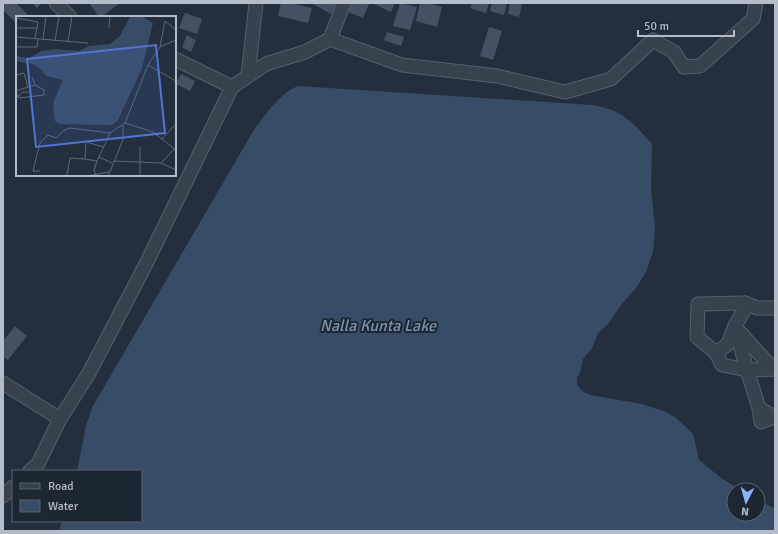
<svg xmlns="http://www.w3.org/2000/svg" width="778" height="534" font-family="Signika,sans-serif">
<rect width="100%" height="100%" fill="#242f3e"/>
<path fill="#394c67" d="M 298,86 L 592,105 C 623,110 632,122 652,144 L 651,188 L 655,228 L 653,252 L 646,272 L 636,288 L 621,305 L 608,324 L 598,333 L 592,348 L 583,359 L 580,373 L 577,377 L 577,385 L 582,391 L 590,395 L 642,404 L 664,411 L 675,417 L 693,434 L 699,460 L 720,477 L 740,490 L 734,490 L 734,514 L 758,514 L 758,501 L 775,508 L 775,531 L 59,531 L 62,521 L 141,521 L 141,471 L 77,471 L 86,426 L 93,406 L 255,128 C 267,113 280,93 298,86 Z"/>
<g fill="#455162">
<path d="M 3,3 L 16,3 L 28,15 L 27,17 L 17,17 L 17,24 L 3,10 Z"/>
<path d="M 32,3 L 42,3 L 37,8 Z"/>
<path d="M 89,3 L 120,3 L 101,17 L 99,17 Z"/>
<path d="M 281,3 L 290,3 L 312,8 L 308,23 L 278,16 Z"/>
<path d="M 311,3 L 337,3 L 331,14 Z"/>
<path d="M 346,3 L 367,3 L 369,4 L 363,18 L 343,10 Z"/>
<path d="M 372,3 L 395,3 L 391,12 Z"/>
<path d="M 400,3 L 417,7 L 410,30 L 393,26 Z"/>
<path d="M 420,3 L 428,3 L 442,7 L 437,27 L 416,21 Z"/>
<path d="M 472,3 L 489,3 L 486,13 L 470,8 Z"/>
<path d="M 492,3 L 507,3 L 504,15 L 490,11 Z"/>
<path d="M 510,3 L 522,3 L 519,17 L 508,14 Z"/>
<path d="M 185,13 L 202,19 L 197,34 L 179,28 Z"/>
<path d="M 489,27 L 502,31 L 493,60 L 480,56 Z"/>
<path d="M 387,32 L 404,37 L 401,46 L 384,40 Z"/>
<path d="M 187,35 L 196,40 L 191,52 L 182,47 Z"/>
<path d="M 181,74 L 195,81 L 190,91 L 176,84 Z"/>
<path d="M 15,326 L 27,336 L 8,360 L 3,357 L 3,341 Z"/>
</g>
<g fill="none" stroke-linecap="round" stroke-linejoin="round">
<defs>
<g id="street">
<path d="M 56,3 L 70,17"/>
<path d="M 330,39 L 402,65 L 497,76 L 565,92 L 611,79 L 653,40 L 674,52 L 684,67 L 700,66 L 753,19 L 756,3"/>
<path d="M 248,76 L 256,3"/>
<path d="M 232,87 L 266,64 L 305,52 L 330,39 L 344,3"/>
<path d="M 735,326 L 747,370 L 722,365 L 716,353 L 697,337 L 698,304 L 745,303 L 757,308 L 775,308"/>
<path d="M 737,329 L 773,369"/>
<path d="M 716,353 L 728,344 L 735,326 L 744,310 L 745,303"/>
<path d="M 3,383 L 60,419 L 38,464 L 30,471"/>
<path d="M 759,408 L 774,417 L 761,422 L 759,408 L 747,370 L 775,369"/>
<path d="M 60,419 L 89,373 L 147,262 L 232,87 L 175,59"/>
<path d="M 3,496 L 13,487"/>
</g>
</defs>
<use href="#street" stroke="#565f6c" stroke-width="15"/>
<use href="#street" stroke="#38414e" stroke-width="13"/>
</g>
<g text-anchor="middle" stroke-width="4" stroke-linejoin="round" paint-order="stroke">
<g font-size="16" font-style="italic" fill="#7c92b1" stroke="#1d2633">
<text x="378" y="331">Nalla Kunta Lake</text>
</g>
</g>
<g transform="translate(16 16)">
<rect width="160" height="160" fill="#242f3e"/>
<path d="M 114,1 L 127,1 L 137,7 L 126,52 L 102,104 L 96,109 L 43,108 L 39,105 L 37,87 L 47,64 L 30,60 L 25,53 L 16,48 L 0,45 L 0,40 L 13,42 L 25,35 L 41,33 L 63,35 L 73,30 L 94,28 L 104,20 Z" fill="#394c67"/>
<path fill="none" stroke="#5e6776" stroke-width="1" d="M 0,2 L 22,6 L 19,23M 0,12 L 21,12M 93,12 L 94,0M 0,21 L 72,27M 27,24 L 30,0M 160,24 L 144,31 L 132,49 L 160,65M 39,25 L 43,0M 52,26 L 56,0M 0,31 L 21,31 L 22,23M 144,31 L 149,5 L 160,14M 132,49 L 109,107 L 137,116 L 160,134M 0,59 L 8,57 L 12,71 L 0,75M 12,71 L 19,69 L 16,61M 0,77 L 3,82 L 28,79 L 28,74 L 19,69M 1,81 L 7,76 L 13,76M 146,123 L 160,108M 69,143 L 81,145 L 83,141M 97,145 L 145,147 L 160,154M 96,147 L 83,141 L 94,117 L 109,107M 145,147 L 160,131M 24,155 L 17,155 L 24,127 L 32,119 L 40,122 L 47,115 L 54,112 L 94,117M 80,159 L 78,154 L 81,145M 51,160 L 54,142 L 69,143 L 70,126 L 88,131M 71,160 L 93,156M 92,160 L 107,124 L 107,109M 124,160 L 124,131"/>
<path fill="#5274d3" fill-opacity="0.15" stroke="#5274d3" stroke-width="2" d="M 140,29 L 149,117 L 20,131 L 11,43 Z"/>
<rect width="160" height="160" fill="none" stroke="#b4bcc9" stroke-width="2"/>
</g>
<rect width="778" height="534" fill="none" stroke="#b4bcc9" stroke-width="8"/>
<rect x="12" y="470" width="130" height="52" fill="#1d2633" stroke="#59626f"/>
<rect x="20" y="483" width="20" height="6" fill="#38414e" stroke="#59626f"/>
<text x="48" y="490" font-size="12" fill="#b4bcc9">Road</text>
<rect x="20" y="500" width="20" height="12" fill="#394c67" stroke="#59626f"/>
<text x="48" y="510" font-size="12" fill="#b4bcc9">Water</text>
<g transform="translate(746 502) rotate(186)"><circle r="19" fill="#1d2633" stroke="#59626f"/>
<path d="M0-3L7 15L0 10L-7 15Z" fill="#8ab4f8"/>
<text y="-6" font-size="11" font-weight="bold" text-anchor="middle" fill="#b4bcc9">N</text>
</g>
<path d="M638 30v6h96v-6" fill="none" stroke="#b4bcc9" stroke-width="2"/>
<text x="644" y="30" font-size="12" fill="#b4bcc9" stroke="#1d2633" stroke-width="3" paint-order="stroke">50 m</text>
</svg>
